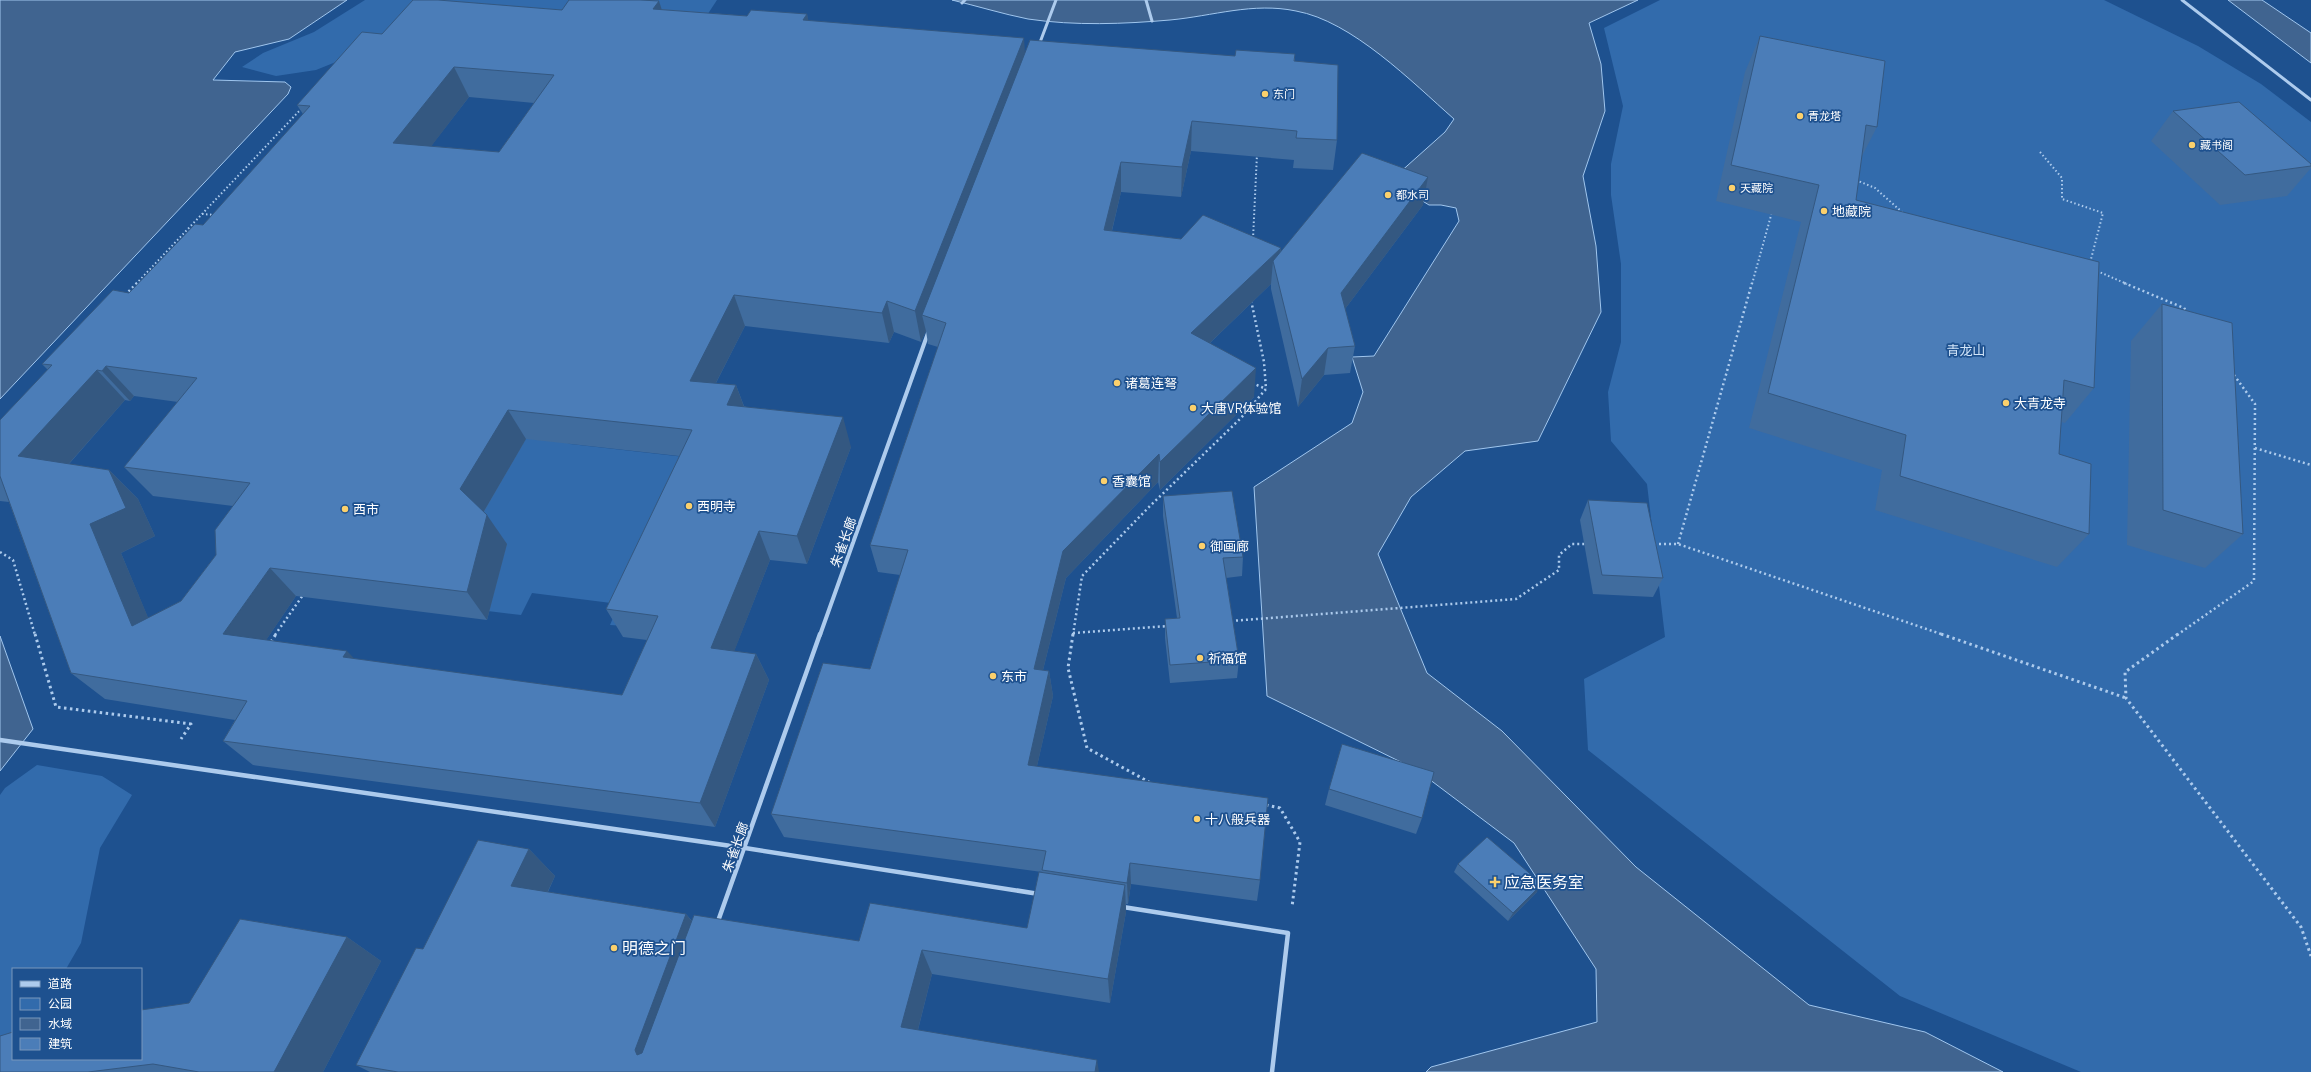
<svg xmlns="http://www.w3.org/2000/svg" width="2311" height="1072" font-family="Barlow,'Noto Sans SC',sans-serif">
<rect width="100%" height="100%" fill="#1e518f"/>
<g fill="#326bac">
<path d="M 365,0 L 717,0 L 690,41 L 373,47 L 316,70 L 276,76 L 242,67 L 263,53 L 314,32 Z"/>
<path d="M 1660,0 L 2104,0 L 2198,46 L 2261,84 L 2311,122 L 2311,1072 L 2081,1072 L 1900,996 L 1588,750 L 1584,679 L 1665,637 L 1647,484 L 1611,441 L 1608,392 L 1621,342 L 1621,264 L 1611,195 L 1611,164 L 1623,106 L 1604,28 Z"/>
<path d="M 532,429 L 570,444 L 729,462 L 627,626 L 610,625 L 619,604 L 532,593 L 521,615 L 358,595 Z"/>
<path d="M 37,765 L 102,776 L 132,795 L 100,848 L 81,943 L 66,969 L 13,969 L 13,1032 L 0,1039 L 0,795 L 5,788 Z"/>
</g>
<g fill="#406490" stroke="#a0c6ee">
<path d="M 0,0 L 347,0 L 289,39 L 235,52 L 213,80 L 285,82 L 291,87 L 288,94 L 0,399 Z"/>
<path d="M 952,0 L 1638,0 L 1589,23 L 1601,64 L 1605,111 L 1583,176 L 1596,246 L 1601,312 L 1538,441 L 1465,451 L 1411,497 L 1378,554 L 1427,673 L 1502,731 L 1636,867 L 1809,1005 L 1925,1032 L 2003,1072 L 1426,1072 L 1431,1067 L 1597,1022 L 1596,969 L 1514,843 L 1417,770 L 1267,696 L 1254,487 L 1352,423 L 1363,392 L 1352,357 L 1374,356 L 1459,221 L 1456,208 L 1441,205 L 1429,205 L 1398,186 L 1398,174 L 1445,132 L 1454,119 C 1412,82 1352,21 1296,11 C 1253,2 1213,16 1170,20 C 1124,24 1075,26 1028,19 C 1003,14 977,6 952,0 Z"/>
<path d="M 2228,0 L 2262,0 L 2311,33 L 2311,63 Z"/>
<path d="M 0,636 L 33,729 L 0,771 Z"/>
</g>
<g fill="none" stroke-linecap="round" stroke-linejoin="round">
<g stroke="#adcbed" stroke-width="2" stroke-dasharray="1.5 2.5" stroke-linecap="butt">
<path d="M 2040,152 L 2062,178 L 2062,199 L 2103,213 L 2090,263"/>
<path d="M 1856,180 L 1875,188 L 1902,212"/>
<path d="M 202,214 L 215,215"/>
<path d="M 1253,239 L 1257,154"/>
<path d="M 2097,271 L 2127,284"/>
<path d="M 136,284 L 302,108"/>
<path d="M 1752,284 L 1772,212"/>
</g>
<g stroke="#adcbed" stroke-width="2.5" stroke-dasharray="2 3" stroke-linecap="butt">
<path d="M 2124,283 L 2184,308 L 2187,312"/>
<path d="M 125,295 L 137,283"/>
<path d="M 1252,383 L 1266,389"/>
<path d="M 2255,448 L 2311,465"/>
<path d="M 1654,544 L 1678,544 L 1944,635"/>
<path d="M 1678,544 L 1752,283"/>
<path d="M 0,552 L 13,560 L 35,635"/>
<path d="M 1231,621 L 1516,599 L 1559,570 L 1559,555 L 1572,544 L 1587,544"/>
<path d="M 1073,633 L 1168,626"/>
<path d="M 275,635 L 303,595"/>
<path d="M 1073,635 L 1082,576 L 1150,506 L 1241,418 L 1266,389 L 1264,362 L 1251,300"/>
<path d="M 2177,635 L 2254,581 L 2255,404 L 2234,375"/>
</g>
<g stroke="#adcbed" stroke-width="3" stroke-dasharray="2.5 3.5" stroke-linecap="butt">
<path d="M 35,634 L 56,707 L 191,724 L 181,739"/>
<path d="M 1073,634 L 1068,668 L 1087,748 L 1149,782"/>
<path d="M 1941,634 L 2126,698"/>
<path d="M 2178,634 L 2125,672 L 2126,698 L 2301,927 L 2311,956"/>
<path d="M 271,642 L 276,634"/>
<path d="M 1266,805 L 1280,808 L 1300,842 L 1292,907"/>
</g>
<g stroke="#adcbed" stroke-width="3">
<path d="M 1146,0 L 1152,21"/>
<path d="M 2182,0 L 2311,100"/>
<path d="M 962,3 L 965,0"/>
<path d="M 1039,45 L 1056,0"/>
</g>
<path stroke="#adcbed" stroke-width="4" d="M 820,635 L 928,333"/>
<g stroke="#adcbed" stroke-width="4.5">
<path d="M 0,740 L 745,848 L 1039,894"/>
<path d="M 1123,907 L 1288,933 L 1272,1072"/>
<path d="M 717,924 L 820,634"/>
</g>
</g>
<g fill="#406c9e" fill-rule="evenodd">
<path d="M 661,9 L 747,16 L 807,14 L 808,21 L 1025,53 L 1235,56 L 1295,54 L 1295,61 L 1337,140 L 1333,170 L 1293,168 L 1294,160 L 1191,151 L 1181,197 L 1121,192 L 1112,231 L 1181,239 L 1281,248 L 1281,252 L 1423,205 L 1345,309 L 1355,346 L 1350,373 L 1324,375 L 1298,407 L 1271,289 L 1271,284 L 1210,343 L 1254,397 L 1160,490 L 1158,482 L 1066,578 L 1043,670 L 1049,671 L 1053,696 L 1037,766 L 1260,880 L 1257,901 L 1131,884 L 1128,904 L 1126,904 L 1126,912 L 1110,1003 L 932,974 L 918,1030 L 1099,1072 L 370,1072 L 356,1065 L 423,949 L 529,849 L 555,876 L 548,892 L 686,914 L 692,921 L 859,941 L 1027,928 L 1042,872 L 784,837 L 771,814 L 870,669 L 900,575 L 878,572 L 870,545 L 938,347 L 928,344 L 926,331 L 921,342 L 894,332 L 889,343 L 745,326 L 716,383 L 736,385 L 744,406 L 851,447 L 807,564 L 770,560 L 734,651 L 756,654 L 769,680 L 715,827 L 253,765 L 223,741 L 235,720 L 105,699 L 71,673 L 9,502 L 0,501 L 0,420 L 48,370 L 42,364 L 129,293 L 203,225 L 303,114 L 297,105 L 382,34 L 562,10 ZM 469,97 L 534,103 L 499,152 L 431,146 ZM 134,396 L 178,402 L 124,467 L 153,496 L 233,506 L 216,555 L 181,601 L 148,618 L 121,553 L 155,536 L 138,499 L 109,470 L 69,464 L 125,400 L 130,401 ZM 526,439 L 679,456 L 606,609 L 623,637 L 647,640 L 622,695 L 355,659 L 266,640 L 296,596 L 487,620 L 507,544 L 484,512 Z"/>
<path d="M 1760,36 L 1877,127 L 1862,156 L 1856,200 L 2094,388 L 2065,423 L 2061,422 L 2059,454 L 2089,534 L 2057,567 L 1875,510 L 1882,470 L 1749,428 L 1801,222 L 1716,201 L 1745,72 Z"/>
<path d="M 2173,111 L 2311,164 L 2311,168 L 2287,196 L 2220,205 L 2151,141 Z"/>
<path d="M 2162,304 L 2243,534 L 2205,568 L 2127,545 L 2131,341 Z"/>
<path d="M 1163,496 L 1243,557 L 1242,576 L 1226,578 L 1239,660 L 1237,678 L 1170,683 L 1165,638 L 1165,619 L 1177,618 L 1163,516 Z"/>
<path d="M 1588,500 L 1663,578 L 1653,597 L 1593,594 L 1580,520 Z"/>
<path d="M 1329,789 L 1422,818 L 1416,834 L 1325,805 Z"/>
<path d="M 1458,864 L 1537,892 L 1508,921 L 1454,872 Z"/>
<path d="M 347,937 L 381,961 L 323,1072 L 0,1072 L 189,1003 Z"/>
</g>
<g fill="#345881">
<path d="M 659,1 L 669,32 L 653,9 Z"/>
<path d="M 807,14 L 814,45 L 803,20 Z"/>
<path d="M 1024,38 L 1026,68 L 922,315 L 926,331 L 921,342 L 915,311 Z"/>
<path d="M 454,67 L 469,97 L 410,174 L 393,143 Z"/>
<path d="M 1192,121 L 1191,151 L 1181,197 L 1182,167 Z"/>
<path d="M 1121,162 L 1121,192 L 1105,259 L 1104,230 Z"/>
<path d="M 1428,177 L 1423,205 L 1336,321 L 1341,293 Z"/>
<path d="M 1281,248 L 1278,277 L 1273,261 L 1271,284 L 1190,362 L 1191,333 Z"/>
<path d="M 734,295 L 745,326 L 702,410 L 690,381 Z"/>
<path d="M 887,301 L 894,332 L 889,343 L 882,313 Z"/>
<path d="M 1328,348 L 1324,375 L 1298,407 L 1302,379 Z"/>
<path d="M 106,366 L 134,396 L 130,401 L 102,371 Z"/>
<path d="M 1256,368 L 1254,397 L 1160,490 L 1160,462 Z"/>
<path d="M 97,370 L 125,400 L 50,485 L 18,456 Z"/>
<path d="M 736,385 L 747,415 L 727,405 Z"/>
<path d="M 508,410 L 526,439 L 480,518 L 460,489 Z"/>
<path d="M 843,417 L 851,447 L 807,564 L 797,536 Z"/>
<path d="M 1159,454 L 1158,482 L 1066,578 L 1037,694 L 1034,669 L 1063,551 Z"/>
<path d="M 109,470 L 138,499 L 155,536 L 121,553 L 163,653 L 132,626 L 90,524 Z"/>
<path d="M 487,515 L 507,544 L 487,620 L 467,592 Z"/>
<path d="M 759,531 L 770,560 L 725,675 L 711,648 Z"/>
<path d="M 270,568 L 296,596 L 252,661 L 223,634 Z"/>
<path d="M 347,651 L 372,677 L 343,657 Z"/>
<path d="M 756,654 L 769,680 L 715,827 L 700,803 Z"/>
<path d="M 1049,671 L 1053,696 L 1032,788 L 1028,765 Z"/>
<path d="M 529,849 L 555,876 L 538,912 L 511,886 Z"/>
<path d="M 1130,863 L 1131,884 L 1128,904 L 1127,883 Z"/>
<path d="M 1542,884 L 1537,892 L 1508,921 L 1513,913 Z"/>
<path d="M 1125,885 L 1126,912 L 1110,1003 L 1108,979 Z"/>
<path d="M 686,914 L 706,939 L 658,1071 L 637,1055 L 635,1050 Z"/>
<path d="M 347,937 L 381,961 L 323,1072 L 274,1072 Z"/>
<path d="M 922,950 L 932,974 L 913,1049 L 901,1027 Z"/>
<path d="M 1097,1060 L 1099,1072 L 1095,1072 Z"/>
</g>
<g fill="#4b7db8" stroke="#345881" fill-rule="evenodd">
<path d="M 413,0 L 438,0 L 562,10 L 569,0 L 640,0 L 659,1 L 653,9 L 747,16 L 751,10 L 807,14 L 803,20 L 1024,38 L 915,311 L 887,301 L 882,313 L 734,295 L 690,381 L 736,385 L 727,405 L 843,417 L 797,536 L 759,531 L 711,648 L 756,654 L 700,803 L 223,741 L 247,701 L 71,673 L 0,476 L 0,420 L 52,365 L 42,364 L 113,290 L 129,293 L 195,224 L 203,225 L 310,106 L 297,105 L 362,32 L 382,34 ZM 454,67 L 554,75 L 499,152 L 393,143 ZM 106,366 L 197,378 L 124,467 L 250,483 L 215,530 L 216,555 L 181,601 L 132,626 L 90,524 L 126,508 L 109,470 L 18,456 L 97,370 L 102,371 ZM 508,410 L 692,430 L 606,609 L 658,616 L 622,695 L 343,657 L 347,651 L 223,634 L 270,568 L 467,592 L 487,515 L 460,489 Z"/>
<path d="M 1760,36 L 1885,61 L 1877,127 L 1866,125 L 1856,200 L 2099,262 L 2094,388 L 2064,380 L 2059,454 L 2091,464 L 2089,534 L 1900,476 L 1906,435 L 1768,393 L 1819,185 L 1731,165 Z"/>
<path d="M 1030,40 L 1235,56 L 1236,50 L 1295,54 L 1294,61 L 1338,65 L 1337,140 L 1296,138 L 1297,131 L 1192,121 L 1182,167 L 1121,162 L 1104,230 L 1181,239 L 1203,215 L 1281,248 L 1191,333 L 1256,368 L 1160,462 L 1159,454 L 1063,551 L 1034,669 L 1049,671 L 1028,765 L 1268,798 L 1260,880 L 1130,863 L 1127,883 L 1042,870 L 1046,851 L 771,814 L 823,663 L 870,669 L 908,550 L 870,545 L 946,323 L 922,315 Z"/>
<path d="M 2239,102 L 2311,164 L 2311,166 L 2245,175 L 2173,111 Z"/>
<path d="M 1362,153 L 1428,177 L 1341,293 L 1355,346 L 1328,348 L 1302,379 L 1273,261 Z"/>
<path d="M 2162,304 L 2232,323 L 2243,534 L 2163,510 Z"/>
<path d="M 1232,491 L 1243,557 L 1223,558 L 1239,660 L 1170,665 L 1165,619 L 1180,618 L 1163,496 Z"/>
<path d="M 1588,500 L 1647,503 L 1663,578 L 1602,575 Z"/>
<path d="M 1342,744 L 1434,772 L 1422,818 L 1329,789 Z"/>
<path d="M 1487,837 L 1542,884 L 1513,913 L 1458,864 Z"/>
<path d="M 478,840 L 529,849 L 511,886 L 686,914 L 635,1050 L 637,1055 L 642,1053 L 694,915 L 859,941 L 870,903 L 1027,928 L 1039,872 L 1125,885 L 1108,979 L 922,950 L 901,1027 L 1097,1060 L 1095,1072 L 398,1072 L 356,1065 L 416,948 L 423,949 Z"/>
<path d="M 240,919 L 347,937 L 274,1072 L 199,1072 L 153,1064 L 88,1072 L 0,1072 L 0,1036 L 13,1032 L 13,1059 L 141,1059 L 141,1010 L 189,1003 Z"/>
</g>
<g fill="#fbd06c" stroke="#1e518f" stroke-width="1.5">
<circle cx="1265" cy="94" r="4"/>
<circle cx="1800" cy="116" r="4"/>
<circle cx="2192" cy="145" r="4"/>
<circle cx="1732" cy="188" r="4"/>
<circle cx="1388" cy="195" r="4"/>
<circle cx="1824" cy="211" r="4"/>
<circle cx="1117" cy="383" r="4"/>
<circle cx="2006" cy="403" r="4"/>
<circle cx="1193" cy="408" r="4"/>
<circle cx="1104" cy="481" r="4"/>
<circle cx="689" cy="506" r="4"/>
<circle cx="345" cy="509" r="4"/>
<circle cx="1202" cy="546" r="4"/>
<circle cx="1200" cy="658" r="4"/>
<circle cx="993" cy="676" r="4"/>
<circle cx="1197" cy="819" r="4"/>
<path d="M1493 876h4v4h4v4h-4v4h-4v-4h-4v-4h4z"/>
<circle cx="614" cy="948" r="4"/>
</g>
<g text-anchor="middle" stroke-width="3.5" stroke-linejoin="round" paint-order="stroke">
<g font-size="11" fill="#fff" stroke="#1e518f" text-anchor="start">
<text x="1273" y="98">东门</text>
<text x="1808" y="120">青龙塔</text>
<text x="2200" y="149">藏书阁</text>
<text x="1740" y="192">天藏院</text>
<text x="1396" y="199">都水司</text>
</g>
<g font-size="13" fill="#fff" stroke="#1e518f" text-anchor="start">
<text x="1832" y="216">地藏院</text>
<text x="1125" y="388">诸葛连弩</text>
<text x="2014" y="408">大青龙寺</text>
<text x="1201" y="413">大唐VR体验馆</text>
<text x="1112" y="486">香囊馆</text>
<text x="697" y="511">西明寺</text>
<text x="353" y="514">西市</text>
<text x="1210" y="551">御画廊</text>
<text x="1208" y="663">祈福馆</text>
<text x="1001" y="681">东市</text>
<text x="1205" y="824">十八般兵器</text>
</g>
<g font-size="13" fill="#d2e5f9" stroke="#1e518f">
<text x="1966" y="355">青龙山</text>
</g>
<g font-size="13" fill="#fff" stroke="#1e518f">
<text transform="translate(843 542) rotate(-70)" y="5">朱雀长廊</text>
<text transform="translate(735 847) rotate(-70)" y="5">朱雀长廊</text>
</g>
<g font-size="16" fill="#fff" stroke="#1e518f" text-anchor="start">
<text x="1504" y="888">应急医务室</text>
<text x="622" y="954">明德之门</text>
</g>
</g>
<rect x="12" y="968" width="130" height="92" fill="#1e518f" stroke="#7897bc"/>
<rect x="20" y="981" width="20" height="6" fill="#adcbed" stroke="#7897bc"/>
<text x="48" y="988" font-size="12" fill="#ffffff">道路</text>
<rect x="20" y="998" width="20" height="12" fill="#326bac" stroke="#7897bc"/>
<text x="48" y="1008" font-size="12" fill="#ffffff">公园</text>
<rect x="20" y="1018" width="20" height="12" fill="#406490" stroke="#7897bc"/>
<text x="48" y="1028" font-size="12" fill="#ffffff">水域</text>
<rect x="20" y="1038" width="20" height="12" fill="#4b7db8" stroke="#7897bc"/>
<text x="48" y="1048" font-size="12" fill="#ffffff">建筑</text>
</svg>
